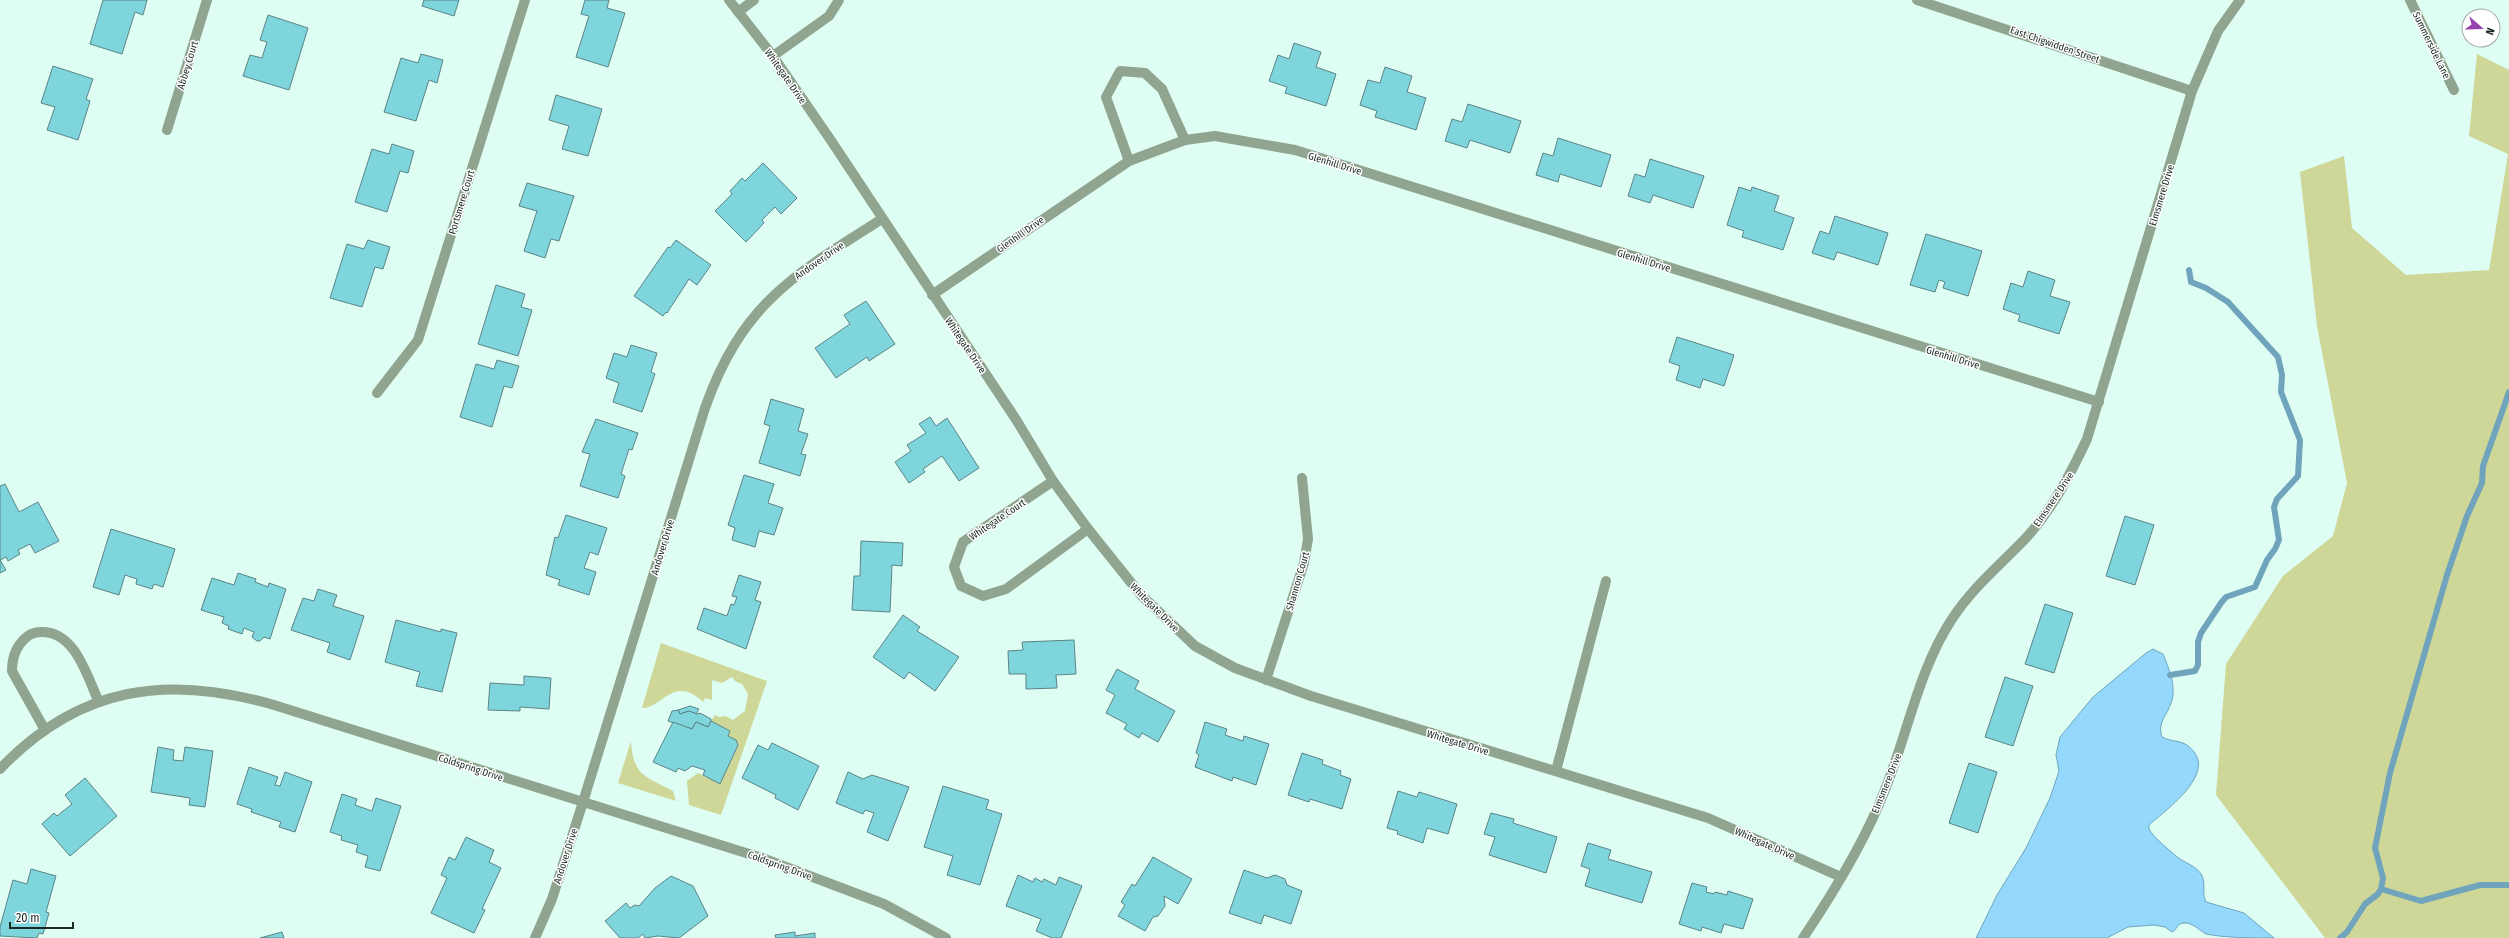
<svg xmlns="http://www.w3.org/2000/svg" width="2509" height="938" font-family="'Fira Sans Condensed',sans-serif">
<rect width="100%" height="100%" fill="#defef3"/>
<g fill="#ced798">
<path d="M 2477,54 L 2509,70 L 2509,938 L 2325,938 L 2216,795 L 2226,664 L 2283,576 L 2333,536 L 2347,483 L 2317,326 L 2300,172 L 2344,156 L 2352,228 L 2406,275 L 2489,270 L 2508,154 L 2469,136 Z"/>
<path d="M 661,643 L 767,681 L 721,815 L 689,805 L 687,781 L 698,773 L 720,783 L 738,745 L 736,740 L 728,736 L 730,731 L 711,721 L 715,715 L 719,717 L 726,716 L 733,720 L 745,711 L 748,694 L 742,684 L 735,681 L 732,677 L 722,683 L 712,680 L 712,700 L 705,698 L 703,702 C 673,674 662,709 642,708 Z"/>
<path d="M 631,741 C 633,776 645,776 673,791 L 676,801 L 618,783 Z"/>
</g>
<path fill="#94d9fd" stroke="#6fa4bc" d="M 2153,649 L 2163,654 C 2169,669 2177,687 2171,703 C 2167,716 2157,722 2162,737 C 2171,742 2181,740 2188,746 C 2221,771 2167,809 2149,825 L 2149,829 C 2155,839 2167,848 2176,856 C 2184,863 2195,865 2201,874 C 2207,883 2201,893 2206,902 L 2244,913 L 2274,938 C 2254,938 2225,938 2206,934 C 2199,930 2192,922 2184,923 C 2177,923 2177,930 2172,932 L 2165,927 L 2154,925 L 2128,927 L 2107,938 L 1976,938 L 1997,895 L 2026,848 L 2050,798 L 2059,771 L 2056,755 L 2060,737 L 2093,697 L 2146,653 Z"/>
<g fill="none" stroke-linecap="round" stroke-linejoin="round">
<g stroke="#6fa4bc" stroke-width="6">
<path d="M 2170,675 L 2195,671 L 2198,665 L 2198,642 L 2201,633 L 2221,603 L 2226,597 L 2255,587 L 2267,560 L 2275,549 L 2279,540 L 2274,507 L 2277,499 L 2298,476 L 2300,440 L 2281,392 L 2282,375 L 2278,357 L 2228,302 L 2206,288 L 2191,282 L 2189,270"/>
<path d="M 2381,889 L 2421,901 L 2480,885 L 2509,885"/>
<path d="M 2340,938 L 2347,932 L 2365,904 L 2378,894 L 2381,889 L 2383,878 L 2375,848 L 2390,773 L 2447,575 L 2467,516 L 2482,483 L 2483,466 L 2509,392"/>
</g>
</g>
<g fill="#7ed5dc" stroke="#5b8487">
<path d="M 103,0 L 147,0 L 143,15 L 135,12 L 122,54 L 90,44 Z"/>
<path d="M 424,0 L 459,0 L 454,16 L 422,6 Z"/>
<path d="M 585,0 L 609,0 L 607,8 L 625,13 L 608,67 L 576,57 L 589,16 L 581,14 Z"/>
<path d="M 268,15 L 308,28 L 289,90 L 243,76 L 250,55 L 262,58 L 267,42 L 260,40 Z"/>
<path d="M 1294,43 L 1321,52 L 1316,67 L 1336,74 L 1326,106 L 1285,93 L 1287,87 L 1269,81 L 1278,55 L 1289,59 Z"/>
<path d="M 421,54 L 443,60 L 437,83 L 429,80 L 416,121 L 384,112 L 401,58 L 418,63 Z"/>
<path d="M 53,66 L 93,79 L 86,99 L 90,101 L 78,140 L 47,130 L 55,107 L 41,103 Z"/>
<path d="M 1385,67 L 1412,76 L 1407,92 L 1426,98 L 1416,130 L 1375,117 L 1377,111 L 1360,105 L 1368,80 L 1380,83 Z"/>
<path d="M 556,95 L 602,109 L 588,156 L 562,149 L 569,126 L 549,120 Z"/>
<path d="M 1468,104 L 1521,121 L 1510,153 L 1470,140 L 1467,148 L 1445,141 L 1452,119 L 1462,122 Z"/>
<path d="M 1558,138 L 1611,155 L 1601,187 L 1560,174 L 1558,182 L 1536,175 L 1543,153 L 1553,156 Z"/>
<path d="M 392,144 L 414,151 L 408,173 L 400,171 L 387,212 L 355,202 L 372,149 L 389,154 Z"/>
<path d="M 1650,159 L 1704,176 L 1693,208 L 1653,195 L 1650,203 L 1628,196 L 1635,174 L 1645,177 Z"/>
<path d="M 763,163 L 797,198 L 781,214 L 775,207 L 762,220 L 764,223 L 746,242 L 715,211 L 732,194 L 730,191 L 742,178 L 745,181 Z"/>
<path d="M 527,183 L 574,196 L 559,241 L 551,239 L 545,258 L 524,251 L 537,211 L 519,206 Z"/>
<path d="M 1739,187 L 1751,191 L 1752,187 L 1779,196 L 1774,211 L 1794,218 L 1783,250 L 1742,237 L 1744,231 L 1727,225 Z"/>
<path d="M 1835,216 L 1888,233 L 1878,265 L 1837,252 L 1834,260 L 1812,253 L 1820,231 L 1829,234 Z"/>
<path d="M 1926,234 L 1982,251 L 1968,296 L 1943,288 L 1945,282 L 1939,280 L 1935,292 L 1910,285 Z"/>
<path d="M 368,240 L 390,247 L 383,269 L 375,267 L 362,307 L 330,298 L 347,244 L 364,249 Z"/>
<path d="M 676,240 L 711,265 L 697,285 L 689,279 L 667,313 L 666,312 L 663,316 L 634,296 L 668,247 L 670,248 Z"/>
<path d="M 2028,271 L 2055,280 L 2050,296 L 2070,302 L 2059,334 L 2018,321 L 2020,315 L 2003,309 L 2011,283 L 2023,287 Z"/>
<path d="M 496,285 L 525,294 L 521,307 L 532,310 L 518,356 L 478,344 Z"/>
<path d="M 866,301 L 895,344 L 869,361 L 867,357 L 836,378 L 815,348 L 850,324 L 844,315 Z"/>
<path d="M 1677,337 L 1734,355 L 1724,386 L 1703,379 L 1700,388 L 1676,380 L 1680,366 L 1669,362 Z"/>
<path d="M 631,345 L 657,353 L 651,372 L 655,374 L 642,412 L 613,402 L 619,383 L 606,378 L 614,353 L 627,357 Z"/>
<path d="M 497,360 L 519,366 L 512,388 L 504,386 L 492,427 L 460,417 L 476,364 L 494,369 Z"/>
<path d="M 771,399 L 804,409 L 798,431 L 808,434 L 801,454 L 806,455 L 800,476 L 759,463 L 770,426 L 764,424 Z"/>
<path d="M 930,417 L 936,426 L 947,418 L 979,468 L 959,481 L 942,456 L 923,469 L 925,472 L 909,483 L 895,462 L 911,451 L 907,445 L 926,433 L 919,424 Z"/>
<path d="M 596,419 L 638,433 L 632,450 L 629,449 L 621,474 L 625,476 L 618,498 L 580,486 L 590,454 L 582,452 Z"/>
<path d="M 744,475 L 774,484 L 768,503 L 783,508 L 774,535 L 759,531 L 755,547 L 732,540 L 735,528 L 728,525 Z"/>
<path d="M 5,484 L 19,512 L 38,502 L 59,541 L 35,553 L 30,544 L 18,550 L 20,554 L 8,561 L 6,557 L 0,560 L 6,570 L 0,573 L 0,486 Z"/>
<path d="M 566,515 L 607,528 L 598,555 L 590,552 L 584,568 L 596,572 L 589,595 L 558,585 L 560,580 L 546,575 L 555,537 L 558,538 Z"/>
<path d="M 2125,516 L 2154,525 L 2135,585 L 2106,576 Z"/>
<path d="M 111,529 L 175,549 L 163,587 L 154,584 L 152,589 L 136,584 L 137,579 L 125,575 L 119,595 L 93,587 Z"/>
<path d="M 861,541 L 903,543 L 902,566 L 892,565 L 890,612 L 852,610 L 854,576 L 860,576 Z"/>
<path d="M 238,573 L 256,579 L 255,582 L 268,587 L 269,583 L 286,589 L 270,639 L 264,637 L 260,641 L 257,641 L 252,637 L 254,632 L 244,628 L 242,634 L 228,629 L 229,626 L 222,623 L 224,617 L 201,610 L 212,578 L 234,585 Z"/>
<path d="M 739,575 L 761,582 L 755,600 L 761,602 L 746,649 L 697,629 L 704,608 L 727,616 L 731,604 L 734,605 L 737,597 L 732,596 Z"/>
<path d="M 318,589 L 337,595 L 333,606 L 364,616 L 350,660 L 327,652 L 330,643 L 291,630 L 303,598 L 314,601 Z"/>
<path d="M 2045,604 L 2073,613 L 2054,673 L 2025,664 Z"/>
<path d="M 903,615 L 920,627 L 917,631 L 959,657 L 935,691 L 909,672 L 904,679 L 873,657 Z"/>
<path d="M 396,620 L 441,632 L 441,629 L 457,633 L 442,692 L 416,686 L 420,672 L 385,662 Z"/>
<path d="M 1074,640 L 1076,674 L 1056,675 L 1057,688 L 1026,689 L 1026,674 L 1009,674 L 1008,651 L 1023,650 L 1022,642 Z"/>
<path d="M 1117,669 L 1139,681 L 1135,689 L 1175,711 L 1158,742 L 1142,733 L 1139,738 L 1124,729 L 1127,724 L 1106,713 L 1115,695 L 1106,690 Z"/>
<path d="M 524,676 L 551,678 L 549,709 L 520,707 L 520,711 L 488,710 L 490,683 L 524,685 Z"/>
<path d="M 2005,677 L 2033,686 L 2013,746 L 1985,737 Z"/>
<path d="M 690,706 L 699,709 L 696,714 L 689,711 L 680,714 L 678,710 Z"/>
<path d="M 678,710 L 680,714 L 689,711 L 697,714 L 700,713 L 711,719 L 711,721 L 708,727 L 696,722 L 692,729 L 668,721 L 672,711 Z"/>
<path d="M 711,721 L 730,731 L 728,736 L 736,740 L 738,745 L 720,784 L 703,775 L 705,770 L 692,766 L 685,771 L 678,768 L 676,772 L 653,762 L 673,722 L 692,729 L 696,722 L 708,727 Z"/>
<path d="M 1205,722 L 1227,729 L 1225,735 L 1243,741 L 1244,736 L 1269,744 L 1256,785 L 1233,777 L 1232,781 L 1195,767 L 1199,755 L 1196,753 Z"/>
<path d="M 772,743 L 819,766 L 798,810 L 775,798 L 776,795 L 742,778 L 758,745 L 768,750 Z"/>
<path d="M 158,747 L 174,750 L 173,760 L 183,761 L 185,747 L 213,751 L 205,807 L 189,805 L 190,798 L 151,792 Z"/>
<path d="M 1302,753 L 1323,760 L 1322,764 L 1341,771 L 1340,775 L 1351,779 L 1342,809 L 1310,799 L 1309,802 L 1288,795 Z"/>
<path d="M 1969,763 L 1997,772 L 1978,833 L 1949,823 Z"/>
<path d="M 249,767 L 278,777 L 275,785 L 280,786 L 285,772 L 312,782 L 295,832 L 279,827 L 281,822 L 251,812 L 252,809 L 237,804 Z"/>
<path d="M 848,772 L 863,779 L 872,775 L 909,787 L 888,841 L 867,832 L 874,813 L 865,810 L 863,814 L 836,803 Z"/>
<path d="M 85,778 L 117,816 L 70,856 L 42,824 L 54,813 L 57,816 L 72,804 L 65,795 Z"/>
<path d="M 943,786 L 989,800 L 986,809 L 1002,814 L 980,885 L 947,875 L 953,856 L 924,847 Z"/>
<path d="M 1398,791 L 1417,797 L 1419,792 L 1457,804 L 1448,834 L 1427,828 L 1423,843 L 1397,834 L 1398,831 L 1387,828 Z"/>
<path d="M 342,794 L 357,799 L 355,805 L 372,811 L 376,798 L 401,806 L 380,871 L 365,867 L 368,856 L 356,852 L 358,845 L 341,840 L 342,836 L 330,832 Z"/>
<path d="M 1491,813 L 1514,819 L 1513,823 L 1557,837 L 1546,873 L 1489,855 L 1495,837 L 1484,834 Z"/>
<path d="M 466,837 L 494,850 L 489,862 L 501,868 L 482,909 L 485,910 L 474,933 L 431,913 L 447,878 L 441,875 L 449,857 L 455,860 Z"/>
<path d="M 1588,843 L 1611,850 L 1608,859 L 1652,872 L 1642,903 L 1585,886 L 1590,869 L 1581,866 Z"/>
<path d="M 1153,857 L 1192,879 L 1178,904 L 1164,896 L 1165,906 L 1158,916 L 1153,917 L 1145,931 L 1118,916 L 1125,905 L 1121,902 L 1132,884 L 1135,886 Z"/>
<path d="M 31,869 L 56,876 L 46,912 L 49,913 L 43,934 L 39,933 L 37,938 L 0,936 L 0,927 L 13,880 L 27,884 Z"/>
<path d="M 1244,870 L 1267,878 L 1275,875 L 1285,879 L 1287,885 L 1302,891 L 1291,924 L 1264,915 L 1261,924 L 1229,913 Z"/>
<path d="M 1018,875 L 1033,882 L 1035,878 L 1042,882 L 1044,879 L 1056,885 L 1059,877 L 1082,886 L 1061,938 L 1052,938 L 1036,931 L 1041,919 L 1006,906 Z"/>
<path d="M 671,876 L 693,886 L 708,916 L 679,938 L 658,936 L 645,938 L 643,934 L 638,938 L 620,938 L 605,921 L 626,903 L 630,908 L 635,905 L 639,906 L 655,888 Z"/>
<path d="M 1692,883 L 1707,887 L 1706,892 L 1714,894 L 1715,892 L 1727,895 L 1728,891 L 1753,899 L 1743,929 L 1724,924 L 1721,933 L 1702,927 L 1701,931 L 1679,924 Z"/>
<path d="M 282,932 L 284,938 L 260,938 Z"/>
<path d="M 795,932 L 795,936 L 815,933 L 815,938 L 776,938 L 775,935 Z"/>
</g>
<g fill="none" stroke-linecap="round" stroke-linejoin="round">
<g stroke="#90a48f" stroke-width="10">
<path d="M 729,0 L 773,56 L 830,139 L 1017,421 L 1053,481 L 1088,529 L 1141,595 L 1195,646 L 1235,668 L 1311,696 L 1708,818 L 1841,877"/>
<path d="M 1917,0 L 2192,91"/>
<path d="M 2410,0 L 2454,90"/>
<path d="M 738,12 L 754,0"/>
<path d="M 773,56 L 829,16 L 839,0"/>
<path d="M 167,130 L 207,0"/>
<path d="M 1129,161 L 1106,97 L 1120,71 L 1145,73 L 1162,89 L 1185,140"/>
<path d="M 932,295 L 1129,161 L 1185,140 L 1215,136 L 1295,150 L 2099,402"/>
<path d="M 377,393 L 418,340 L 525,0"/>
<path d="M 1053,481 L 963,542 L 954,567 L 961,586 L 983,596 L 1006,589 L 1088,529"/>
<path d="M 1266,680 L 1304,563 L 1308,539 L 1302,478"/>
<path d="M 45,730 L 12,671 C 12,657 16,645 28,636 C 32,633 37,632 42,632 C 76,632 87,677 99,702"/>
<path d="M 0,769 C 79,686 167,674 274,705 L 762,858 L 884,904 L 946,938"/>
<path d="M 1556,771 L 1606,581"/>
<path d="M 535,938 L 552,899 L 583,802 L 705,408 C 742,304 793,275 882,219"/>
<path d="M 1803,938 C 1834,892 1866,840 1886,787 C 1908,732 1919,669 1952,619 C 1972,588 2000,565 2025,539 C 2052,510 2070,475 2087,439 L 2192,91 L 2218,31 L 2240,0"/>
</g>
</g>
<g text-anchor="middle" stroke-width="3" stroke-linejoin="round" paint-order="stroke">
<g font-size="10" fill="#182823" stroke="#fff">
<text transform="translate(2055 44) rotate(19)" y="4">East Chigwidden Street</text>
<text transform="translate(2432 45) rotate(64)" y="4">Summerside Lane</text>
<text transform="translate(187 65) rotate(-73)" y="4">Abbey Court</text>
<text transform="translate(786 76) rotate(55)" y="4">Whitegate Drive</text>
<text transform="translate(1335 163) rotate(17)" y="4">Glenhill Drive</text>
<text transform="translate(2161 195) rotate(-73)" y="4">Elmsmere Drive</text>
<text transform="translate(461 202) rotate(-73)" y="4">Portsmere Court</text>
<text transform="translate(1020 234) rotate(-35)" y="4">Glenhill Drive</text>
<text transform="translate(819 260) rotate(-35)" y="4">Andover Drive</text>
<text transform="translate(1644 260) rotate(17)" y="4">Glenhill Drive</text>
<text transform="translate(966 345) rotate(56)" y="4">Whitegate Drive</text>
<text transform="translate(1953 357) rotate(17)" y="4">Glenhill Drive</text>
<text transform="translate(2053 499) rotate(-56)" y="4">Elmsmere Drive</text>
<text transform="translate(997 519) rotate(-34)" y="4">Whitegate Court</text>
<text transform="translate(662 547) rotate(-73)" y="4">Andover Drive</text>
<text transform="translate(1297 581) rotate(-74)" y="4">Shannon Court</text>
<text transform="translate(1155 607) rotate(45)" y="4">Whitegate Drive</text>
<text transform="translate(1458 742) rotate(17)" y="4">Whitegate Drive</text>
<text transform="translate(471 767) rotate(18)" y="4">Coldspring Drive</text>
<text transform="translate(1886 783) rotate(-68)" y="4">Elmsmere Drive</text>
<text transform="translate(1765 843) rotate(24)" y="4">Whitegate Drive</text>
<text transform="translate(565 856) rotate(-72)" y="4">Andover Drive</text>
<text transform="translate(780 865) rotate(20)" y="4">Coldspring Drive</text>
</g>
</g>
<g transform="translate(2481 28) rotate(110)"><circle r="19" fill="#ffffff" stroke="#a3a9a7"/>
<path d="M0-3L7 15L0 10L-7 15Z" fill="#9742af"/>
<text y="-6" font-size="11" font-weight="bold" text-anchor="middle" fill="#182823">N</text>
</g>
<path d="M10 922v6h63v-6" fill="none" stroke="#182823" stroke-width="2"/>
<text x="16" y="922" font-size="12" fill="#182823" stroke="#ffffff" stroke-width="3" paint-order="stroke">20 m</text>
</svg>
